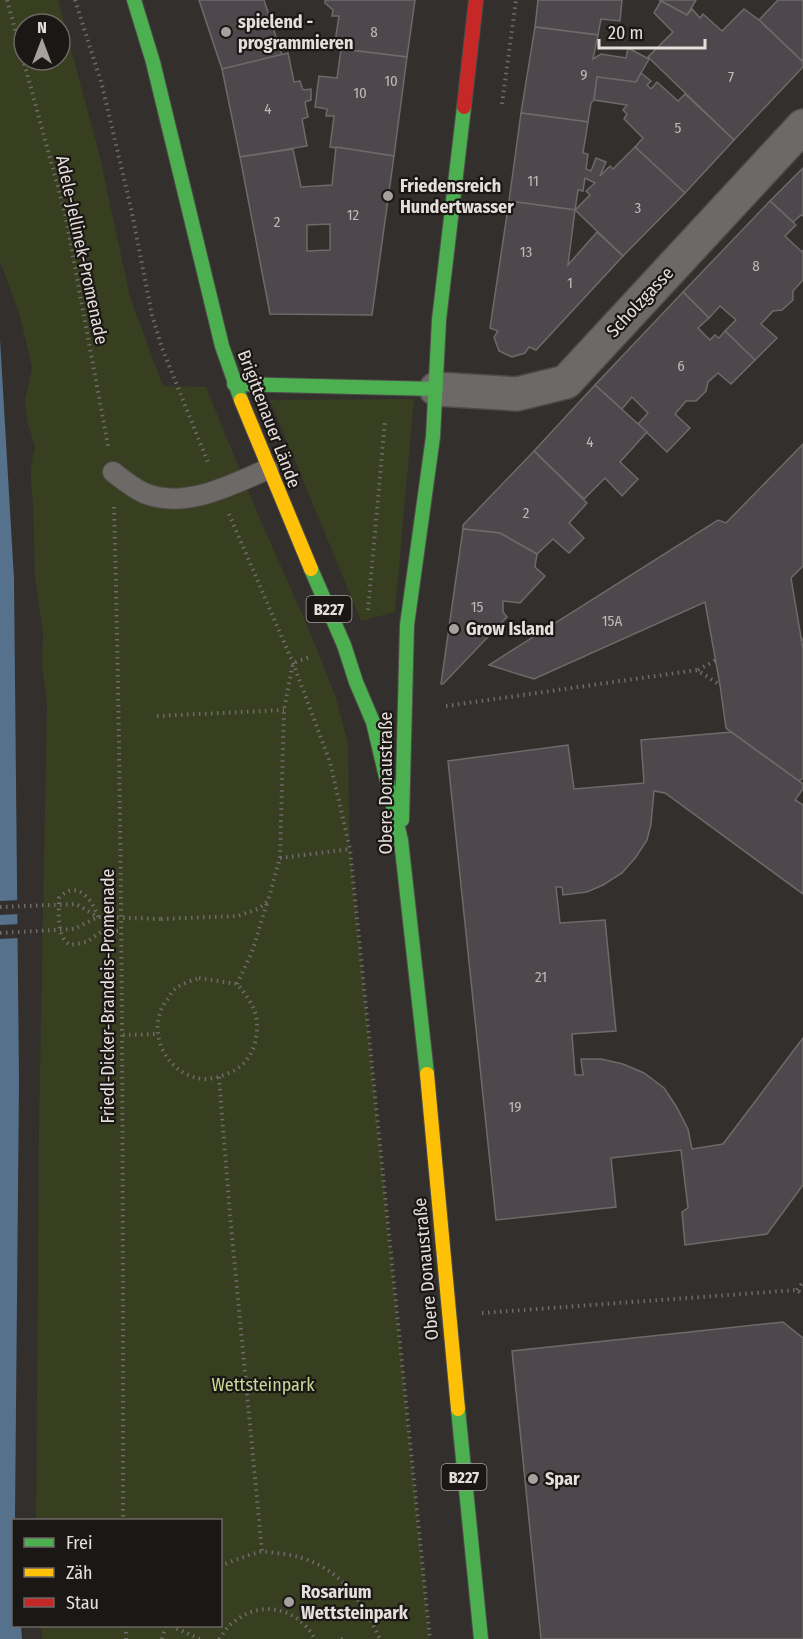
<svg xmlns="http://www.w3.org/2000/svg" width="803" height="1639" font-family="'Fira Sans Condensed',sans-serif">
<rect width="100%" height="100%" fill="#332f2c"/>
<g fill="#383e20" fill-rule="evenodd">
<path d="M 0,0 L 58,0 L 100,157 L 130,297 L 163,386 L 206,387 L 257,512 L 311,634 L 336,698 L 348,743 L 350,849 L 430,1639 L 42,1639 L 41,1626 L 220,1626 L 220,1520 L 36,1520 L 39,1125 L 47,703 L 42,665 L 43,633 L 35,578 L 33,502 L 31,482 L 31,465 L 35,447 L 27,421 L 25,400 L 32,367 L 20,316 L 0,261 ZM 24,24 L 60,24 L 60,60 L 24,60 Z"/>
<path d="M 414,399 L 395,612 L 361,621 L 270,400 Z"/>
</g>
<path fill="#56718c" d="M 0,339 L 14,579 L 19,1081 L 14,1626 L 21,1626 L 22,1639 L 0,1639 Z"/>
<g fill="#332f2c">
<path d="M 19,900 L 19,914 L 0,915 L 0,901 Z"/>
<path d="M 19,924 L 20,938 L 0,939 L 0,925 Z"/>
</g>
<g fill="#4e484c" stroke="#6d6a6a" stroke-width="1.5" fill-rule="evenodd">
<path d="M 199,0 L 264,0 L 282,55 L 222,69 Z"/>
<path d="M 325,0 L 415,0 L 407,57 L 334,48 L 339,16 L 332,16 L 333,10 L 325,3 Z"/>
<path d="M 538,0 L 622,0 L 620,21 L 601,19 L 598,35 L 535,27 Z"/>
<path d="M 659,0 L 696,0 L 687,15 Z"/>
<path d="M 778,0 L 803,0 L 803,62 L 759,20 Z"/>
<path d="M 661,1 L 687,15 L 692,9 L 700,18 L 703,14 L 722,31 L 744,9 L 759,20 L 803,62 L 803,67 L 734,140 L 648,57 L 673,32 L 654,13 Z"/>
<path d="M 535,27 L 598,35 L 593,59 L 601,54 L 626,58 L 628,48 L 649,59 L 636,82 L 597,77 L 594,100 L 591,103 L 588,122 L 521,113 Z"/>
<path d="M 341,49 L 407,57 L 394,156 L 330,147 L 334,116 L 326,116 L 327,109 L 315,107 L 319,76 L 337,78 Z"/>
<path d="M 288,53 L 294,82 L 300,81 L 303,90 L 311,89 L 311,100 L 305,102 L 308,117 L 302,119 L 307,146 L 240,157 L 222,69 Z"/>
<path d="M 641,73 L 651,81 L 647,85 L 651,89 L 657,82 L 678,101 L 685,94 L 734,140 L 685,193 L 635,147 L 643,138 L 624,119 L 627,114 L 623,110 L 627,105 L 594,100 L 597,77 L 636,82 Z"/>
<path d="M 521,113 L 588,122 L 583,153 L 588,154 L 586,169 L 591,171 L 596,158 L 606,162 L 600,176 L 610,166 L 613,169 L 635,147 L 685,193 L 623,256 L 575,210 L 509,201 ZM 585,178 L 595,183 L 586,191 L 590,195 L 575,210 L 578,190 L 583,191 Z"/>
<path d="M 336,147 L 394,156 L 372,315 L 270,314 L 240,157 L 293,149 L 301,187 L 332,185 ZM 330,224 L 330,250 L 307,251 L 307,225 Z"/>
<path d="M 803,168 L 803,216 L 801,215 L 793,222 L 770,201 Z"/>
<path d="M 509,201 L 575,210 L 568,265 L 597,232 L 623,256 L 536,350 L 529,347 L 525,353 L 512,357 L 499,351 L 494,337 L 498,331 L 490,328 Z"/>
<path d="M 770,201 L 796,225 L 785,236 L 802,252 L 803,250 L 803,280 L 793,291 L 793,300 L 782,310 L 773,311 L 761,324 L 777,338 L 755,360 L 725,331 L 736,320 L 720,306 L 709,318 L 683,292 Z"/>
<path d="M 683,292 L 709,318 L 698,328 L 710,340 L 715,335 L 719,338 L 725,331 L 755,360 L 731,384 L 718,373 L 708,382 L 706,391 L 696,401 L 686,401 L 675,414 L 690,428 L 667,452 L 638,424 L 648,413 L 632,397 L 622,409 L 595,385 Z"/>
<path d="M 595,385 L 647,432 L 620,462 L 638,479 L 622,496 L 605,478 L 584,499 L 534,451 Z"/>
<path d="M 803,444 L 803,566 L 791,578 L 803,649 L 803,778 L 799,781 L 726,728 L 720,685 L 705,602 L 534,679 L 489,665 L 718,520 L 726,523 Z"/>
<path d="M 534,451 L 587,503 L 569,523 L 584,538 L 569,553 L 553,539 L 537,554 L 500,533 L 463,529 L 463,525 Z"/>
<path d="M 463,529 L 500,533 L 537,554 L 535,567 L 545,576 L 520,603 L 503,601 L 503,612 L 507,617 L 443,684 L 441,684 Z"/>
<path d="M 731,732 L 803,784 L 803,789 L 795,800 L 803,805 L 803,894 L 665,793 L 654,791 L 651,824 L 647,840 L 636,857 L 622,873 L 603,885 L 587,892 L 563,895 L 562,887 L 556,887 L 560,923 L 605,920 L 616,1031 L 572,1034 L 575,1075 L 583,1075 L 581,1059 L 601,1059 L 623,1064 L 644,1073 L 664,1088 L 676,1106 L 688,1129 L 692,1149 L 723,1144 L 803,1038 L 803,1185 L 767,1234 L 685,1245 L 682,1212 L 688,1208 L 681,1150 L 611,1158 L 616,1207 L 496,1220 L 448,761 L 568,745 L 574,789 L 644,783 L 641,740 Z"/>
<path d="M 783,1322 L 803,1338 L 803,1639 L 541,1639 L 512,1351 Z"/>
</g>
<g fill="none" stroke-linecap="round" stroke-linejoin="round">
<defs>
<path id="lane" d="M 113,472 C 122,479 133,488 144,493 C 185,510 231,485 268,469"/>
<path id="street" d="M 436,389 L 517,394 L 566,382 L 803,126"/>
<g id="fast">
<path d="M 134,0 L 153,62 L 222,346 L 241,400"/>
<path d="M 234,384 L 436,389"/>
<path d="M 311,569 L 344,645 L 356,682 L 373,722 L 401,840 L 427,1074"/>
<path d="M 402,820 L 407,625 L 433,437 L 439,320 L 464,107"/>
<path d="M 458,1409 L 481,1639"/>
</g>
<g id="slow">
<path d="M 241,400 L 311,569"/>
<path d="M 427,1074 L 458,1409"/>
</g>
<path id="jam" d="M 464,107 L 476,0"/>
</defs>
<use href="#lane" stroke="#4f4c49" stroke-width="22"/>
<use href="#street" stroke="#4f4c49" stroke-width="36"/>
<use href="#fast" stroke="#4f4c49" stroke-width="16"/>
<use href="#slow" stroke="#4f4c49" stroke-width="16"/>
<use href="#jam" stroke="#4f4c49" stroke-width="16"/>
<g stroke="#6e6b6a" stroke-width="4" stroke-dasharray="1.5 4.5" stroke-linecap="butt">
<path d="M 7,0 L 65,213 L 108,446"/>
<path d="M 75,0 L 102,85 L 132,213 L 152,315 L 162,348 L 209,465"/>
<path d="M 502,104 L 516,0"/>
<path d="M 114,507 C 123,845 123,1183 123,1520"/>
<path d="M 229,514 L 293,663 L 330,762 L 350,849 L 430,1639"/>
<path d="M 368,610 L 385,421"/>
<path d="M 801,639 L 803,638"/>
<path d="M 698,670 L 716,660"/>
<path d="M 446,706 L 697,670 L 720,685"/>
<path d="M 157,716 L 284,710"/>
<path d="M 280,858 L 350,849"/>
<path d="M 98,917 C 93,901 77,878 59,898 C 59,913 56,936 70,945 L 87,942 L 102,931 L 121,931"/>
<path d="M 161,919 L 238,916 L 258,909 L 268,901 L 280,858 L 284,710 L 293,663 L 312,656"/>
<path d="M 199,978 L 237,984 C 254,1004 262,1019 254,1046 C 250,1058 242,1067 231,1072 C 222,1076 214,1079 204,1079 C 166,1076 145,1031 166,1001 C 169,998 171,992 174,990 C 180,984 191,981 199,978 Z"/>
<path d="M 237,984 L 252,952 L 267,903"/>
<path d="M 123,1035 L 157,1034"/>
<path d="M 219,1077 L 230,1215 L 262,1551"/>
<path d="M 797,1290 L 803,1282"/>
<path d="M 482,1313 L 797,1290 L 803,1295"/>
<path d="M 220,1566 C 233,1561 247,1555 260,1552 C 267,1551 276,1553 283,1554 C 335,1561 359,1595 380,1639"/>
<path d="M 126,1626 L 126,1639"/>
<path d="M 171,1626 L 200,1639"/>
<path d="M 162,1639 L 166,1626"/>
<path d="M 219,1639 C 224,1633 228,1625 235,1621 C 263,1599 299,1609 315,1639"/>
<path d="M 341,1639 L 346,1639"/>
</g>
<use href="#lane" stroke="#6d6967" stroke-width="20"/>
<use href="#street" stroke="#6d6967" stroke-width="33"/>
<use href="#fast" stroke="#4caf50" stroke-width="14"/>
<use href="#slow" stroke="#ffc107" stroke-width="14"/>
<use href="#jam" stroke="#c62828" stroke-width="14"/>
<g stroke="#6e6b6a" stroke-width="4" stroke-dasharray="1.5 4.5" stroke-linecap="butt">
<path d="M 0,907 L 76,904 L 98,917"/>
<path d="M 0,933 L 74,929 L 98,917 L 161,919"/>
</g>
</g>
<g fill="#a7a19e" stroke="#1b1715" stroke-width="2">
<circle cx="226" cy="32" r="6"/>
<circle cx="388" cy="196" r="6"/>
<circle cx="454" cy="629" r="6"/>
<circle cx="533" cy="1479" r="6"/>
<circle cx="289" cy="1602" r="6"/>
</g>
<g text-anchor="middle" stroke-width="4.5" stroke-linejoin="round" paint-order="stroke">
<g font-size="15" fill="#bfb9b8">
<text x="374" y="37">8</text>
<text x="584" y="80">9</text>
<text x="731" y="82">7</text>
<text x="391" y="86">10</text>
<text x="360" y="98">10</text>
<text x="268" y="114">4</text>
<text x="678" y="133">5</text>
<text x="533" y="186">11</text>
<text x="638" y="213">3</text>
<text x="353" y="220">12</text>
<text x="277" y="227">2</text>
<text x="526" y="257">13</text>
<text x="756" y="271">8</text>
<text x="570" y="288">1</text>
<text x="681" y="371">6</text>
<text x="590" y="447">4</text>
<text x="526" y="518">2</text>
<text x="477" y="612">15</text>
<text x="612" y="626">15A</text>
<text x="541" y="982">21</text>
<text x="515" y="1112">19</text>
</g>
<g fill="#1b1715" stroke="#a8a3a0" stroke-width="1.5">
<rect x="306.5" y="596" width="45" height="26" rx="4.5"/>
<rect x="441.5" y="1464" width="45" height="26" rx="4.5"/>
</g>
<g font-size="16" font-weight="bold" fill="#e5dfdc">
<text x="329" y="615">B227</text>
<text x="464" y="1483">B227</text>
</g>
<g font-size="18" font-weight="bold" fill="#e5dfdc" stroke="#1b1715" text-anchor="start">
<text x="238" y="28">spielend -<tspan x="238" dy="21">programmieren</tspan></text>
<text x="400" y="192">Friedensreich<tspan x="400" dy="21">Hundertwasser</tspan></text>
<text x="466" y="635">Grow Island</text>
<text x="545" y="1485">Spar</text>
<text x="301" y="1598">Rosarium<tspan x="301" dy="21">Wettsteinpark</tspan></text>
</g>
<g font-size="18" fill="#e5dfdc" stroke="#1b1715">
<text transform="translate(82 250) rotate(78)" y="6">Adele-Jellinek-Promenade</text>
<text transform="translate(640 302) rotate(-47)" y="6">Scholzgasse</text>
<text transform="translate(269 419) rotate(69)" y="6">Brigittenauer Lände</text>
<text transform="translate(386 783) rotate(-90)" y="6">Obere Donaustraße</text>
<text transform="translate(108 996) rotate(-90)" y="6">Friedl-Dicker-Brandeis-Promenade</text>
<text transform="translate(426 1269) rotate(-95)" y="6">Obere Donaustraße</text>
</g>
<g font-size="18" fill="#c9d998" stroke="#1b1715">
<text x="263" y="1391">Wettsteinpark</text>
</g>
</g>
<rect x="12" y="1519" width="210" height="108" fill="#1b1715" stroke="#6c6765" stroke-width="1.5"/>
<rect x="24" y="1538" width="30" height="9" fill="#4caf50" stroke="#6c6765" stroke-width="1.5"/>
<text x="66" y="1549" font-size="18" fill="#e5dfdc">Frei</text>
<rect x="24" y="1568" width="30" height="9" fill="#ffc107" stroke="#6c6765" stroke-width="1.5"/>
<text x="66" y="1579" font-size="18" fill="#e5dfdc">Zäh</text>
<rect x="24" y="1598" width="30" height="9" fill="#c62828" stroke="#6c6765" stroke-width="1.5"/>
<text x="66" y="1609" font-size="18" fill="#e5dfdc">Stau</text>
<g transform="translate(42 42)"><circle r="28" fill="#1b1715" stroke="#6c6765" stroke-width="1.5"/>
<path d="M0-4.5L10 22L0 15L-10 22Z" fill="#a7a19e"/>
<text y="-9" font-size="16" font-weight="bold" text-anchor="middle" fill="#e5dfdc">N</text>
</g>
<path d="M599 39v9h106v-9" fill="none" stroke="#e5dfdc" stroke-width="3"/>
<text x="608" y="39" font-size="18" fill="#e5dfdc" stroke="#1b1715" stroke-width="4.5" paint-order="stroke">20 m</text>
</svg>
